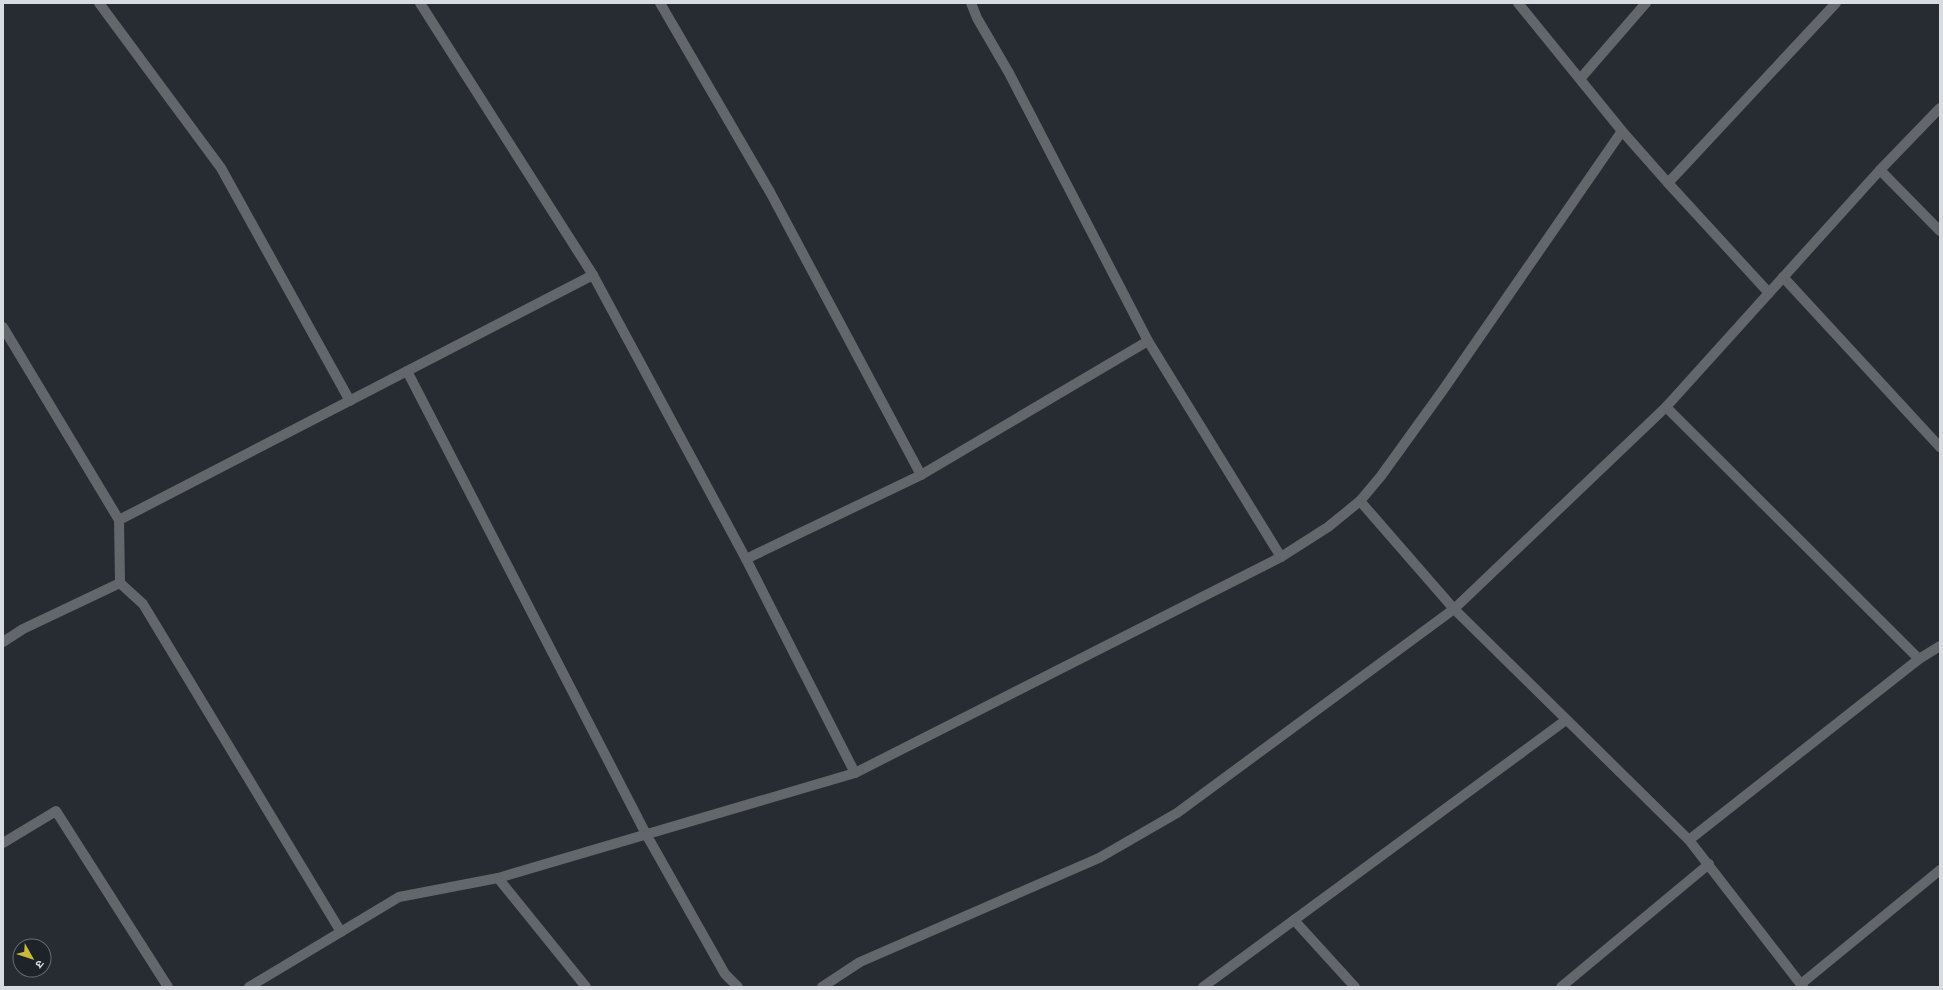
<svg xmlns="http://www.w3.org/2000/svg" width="1943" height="990" font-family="'Noto Sans','Noto Sans Devanagari',sans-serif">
<rect width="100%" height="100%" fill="#272c33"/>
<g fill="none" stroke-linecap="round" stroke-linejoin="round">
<g stroke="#63666a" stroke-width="10">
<path d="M 99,3 L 221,168 L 350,401"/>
<path d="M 420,3 L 593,275 L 746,559 L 855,773"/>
<path d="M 660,3 L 770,192 L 921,475"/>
<path d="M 1518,3 L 1622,131 L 1668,183"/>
<path d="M 1580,79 L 1646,3"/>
<path d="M 1880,170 L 1940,231"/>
<path d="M 1783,277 L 1940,447"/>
<path d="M 1769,293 L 1668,183 L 1836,3"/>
<path d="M 3,327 L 119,520 L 593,275"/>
<path d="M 1148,341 L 1281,557"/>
<path d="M 407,371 L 646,834 L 725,974 L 738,987"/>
<path d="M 1666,407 L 1919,659"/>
<path d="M 1360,501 L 1454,609 L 1689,840 L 1803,987"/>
<path d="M 119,520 L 120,583 L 143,604 L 341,932"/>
<path d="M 746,559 L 921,475 L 1148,341 L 1009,73 L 977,18 L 971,3"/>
<path d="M 3,642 L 23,629 L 120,583"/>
<path d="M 1689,840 L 1919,659 L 1940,646"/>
<path d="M 3,843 L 56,811 L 168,987"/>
<path d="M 498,878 L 586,987"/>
<path d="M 1294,920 L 1355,987"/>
<path d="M 1801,984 L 1940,870"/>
<path d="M 249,987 L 399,897 L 498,878 L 855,773 L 1281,557 L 1328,527 L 1360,501 L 1381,476 L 1443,390 L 1622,131"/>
<path d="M 822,987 L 860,962 L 1099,858 L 1177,813 L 1454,609 L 1666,407 L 1880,170 L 1940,108"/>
<path d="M 1203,987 L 1566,720"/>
<path d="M 1561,987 L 1709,864"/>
</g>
</g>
<rect width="1943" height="990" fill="none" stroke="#d8dce0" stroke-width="8"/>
<g transform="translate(32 958) rotate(129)"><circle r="19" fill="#1d2329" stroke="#686d72"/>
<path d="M0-3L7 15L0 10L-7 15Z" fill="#cbba39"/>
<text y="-6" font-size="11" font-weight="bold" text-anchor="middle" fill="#d8dce0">उ</text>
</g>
</svg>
